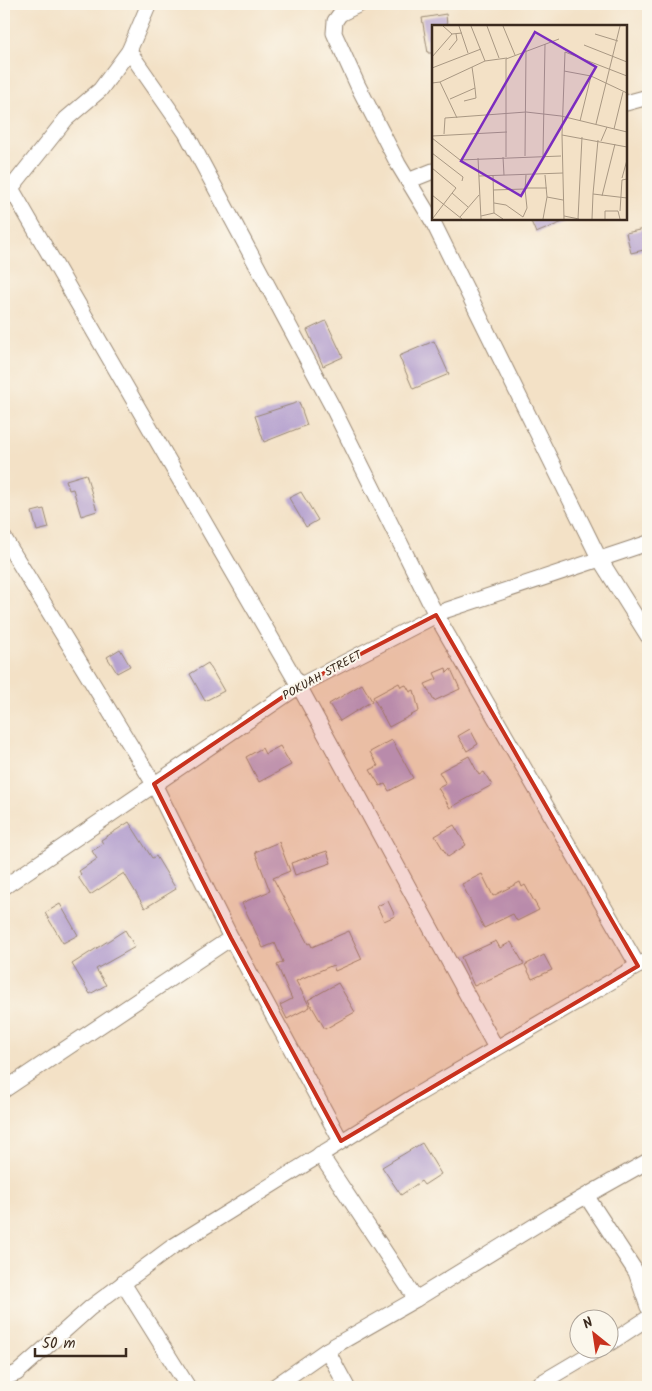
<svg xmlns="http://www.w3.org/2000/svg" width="652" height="1391" font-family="Kalam,sans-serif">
<rect width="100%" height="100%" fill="#fbf7ec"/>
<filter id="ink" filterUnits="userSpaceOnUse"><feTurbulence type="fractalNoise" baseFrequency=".02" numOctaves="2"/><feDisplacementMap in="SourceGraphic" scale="10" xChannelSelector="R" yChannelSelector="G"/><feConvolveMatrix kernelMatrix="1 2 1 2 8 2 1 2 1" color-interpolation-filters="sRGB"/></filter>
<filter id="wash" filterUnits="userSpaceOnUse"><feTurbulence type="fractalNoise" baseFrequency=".0096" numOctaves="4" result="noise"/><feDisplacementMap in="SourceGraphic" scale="20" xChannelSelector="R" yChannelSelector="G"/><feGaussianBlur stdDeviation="1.12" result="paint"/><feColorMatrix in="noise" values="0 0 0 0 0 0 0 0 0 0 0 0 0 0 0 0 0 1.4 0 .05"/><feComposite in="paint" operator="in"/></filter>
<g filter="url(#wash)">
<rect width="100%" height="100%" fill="#f3e1c6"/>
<g id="blocks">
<g fill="#b6a2cf">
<path d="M 446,14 L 447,26 L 433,26 L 433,53 L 428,53 L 422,18 Z"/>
<path d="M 530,219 L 570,219 L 536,233 Z"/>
<path d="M 648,228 L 648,249 L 631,253 L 626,233 Z"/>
<path d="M 326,321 L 343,357 L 323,366 L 307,330 Z"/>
<path d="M 434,341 L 449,374 L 413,389 L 399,356 Z"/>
<path d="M 299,402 L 307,425 L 264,442 L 255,416 Z"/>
<path d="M 86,474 L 97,511 L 81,516 L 73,489 L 69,490 L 66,480 Z"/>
<path d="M 301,492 L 318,520 L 306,527 L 289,498 Z"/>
<path d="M 44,509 L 49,528 L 37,531 L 32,512 Z"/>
<path d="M 120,649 L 130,666 L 117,673 L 107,657 Z"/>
<path d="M 208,663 L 224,691 L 205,701 L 190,674 Z"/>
<path d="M 446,668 L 447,673 L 451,669 L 460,689 L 434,701 L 425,684 L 437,679 L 434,673 Z"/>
<path d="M 399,683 L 401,687 L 406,685 L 410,692 L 414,690 L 419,711 L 389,727 L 373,697 Z"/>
<path d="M 362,684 L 372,701 L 340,721 L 329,704 Z"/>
<path d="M 470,729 L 478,744 L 467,751 L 458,736 Z"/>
<path d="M 392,740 L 413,778 L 389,791 L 385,784 L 380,786 L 370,770 L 378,766 L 370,752 Z"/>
<path d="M 280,746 L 291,765 L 259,782 L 246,757 L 262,748 L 265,754 Z"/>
<path d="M 469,756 L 479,775 L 484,772 L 492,785 L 450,808 L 438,788 L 446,784 L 439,772 Z"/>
<path d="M 129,822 L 152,858 L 156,856 L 176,889 L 145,908 L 124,873 L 90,895 L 78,877 L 81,874 L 79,871 L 97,859 L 92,851 L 103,844 L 101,840 Z"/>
<path d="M 454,825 L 466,845 L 448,857 L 435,836 Z"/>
<path d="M 279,842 L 290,871 L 273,878 L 308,944 L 310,943 L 312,947 L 349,931 L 362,959 L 335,971 L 333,965 L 296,981 L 310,1007 L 287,1019 L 280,1005 L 292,999 L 277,965 L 283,962 L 275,943 L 263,948 L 242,903 L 270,891 L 255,852 Z"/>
<path d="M 327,851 L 331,863 L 295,875 L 291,863 Z"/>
<path d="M 482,874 L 493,896 L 520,882 L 522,887 L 525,885 L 539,910 L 517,921 L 513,914 L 484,928 L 462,884 Z"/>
<path d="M 388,901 L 395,916 L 384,921 L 377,906 Z"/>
<path d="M 60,904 L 78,935 L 63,943 L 45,913 Z"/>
<path d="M 125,930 L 135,947 L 96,969 L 106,985 L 90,994 L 72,964 Z"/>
<path d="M 496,941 L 500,948 L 511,942 L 524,964 L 474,986 L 461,957 Z"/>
<path d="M 544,955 L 552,970 L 532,979 L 525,965 Z"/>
<path d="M 338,983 L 355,1012 L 325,1029 L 308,1000 Z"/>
<path d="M 422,1143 L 441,1174 L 424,1185 L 421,1181 L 401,1195 L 382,1167 Z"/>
</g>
</g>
</g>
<g filter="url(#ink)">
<use href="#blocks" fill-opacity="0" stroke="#978672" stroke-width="1"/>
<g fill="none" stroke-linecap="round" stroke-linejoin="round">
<defs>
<g id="street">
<path d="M 360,4 L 340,14 L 335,21 L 334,33 L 358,86 L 398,164 L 433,222 L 599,558 L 648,636"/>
<path d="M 129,51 L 186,133 L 332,406 L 436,615 L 638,966"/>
<path d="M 626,103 L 648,97"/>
<path d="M 408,181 L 433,171"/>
<path d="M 11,188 L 299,686 L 496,1048"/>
<path d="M 4,197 L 66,119 L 100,90 L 129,51 L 149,4"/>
<path d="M 4,538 L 154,784 L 231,938 L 341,1141"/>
<path d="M 4,887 L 299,686 L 444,611 L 648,543"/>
<path d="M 4,1090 L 231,938"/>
<path d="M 320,1154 L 416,1299"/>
<path d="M 587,1197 L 636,1272 L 648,1307"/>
<path d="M 123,1283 L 188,1387"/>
<path d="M 610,1343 L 648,1318"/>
<path d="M 327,1350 L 347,1387"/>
<path d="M 4,1378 L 17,1373 L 90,1308 L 172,1247 L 413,1097 L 648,960"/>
<path d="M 274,1387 L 327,1350 L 416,1299 L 554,1214 L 648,1161"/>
<path d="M 534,1387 L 600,1348"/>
</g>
</defs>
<use href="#street" stroke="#978672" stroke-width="17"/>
<use href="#street" stroke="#fff" stroke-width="15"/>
</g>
</g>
<path fill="#c8321e" fill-opacity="0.2" stroke="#c8321e" stroke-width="4" stroke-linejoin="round" d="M 436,615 L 638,966 L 341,1141 L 231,938 L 154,784 L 299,686 Z"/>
<g text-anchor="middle" stroke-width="4" stroke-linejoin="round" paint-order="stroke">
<g font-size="12" fill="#3b2a1e" stroke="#fbf7ec">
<text transform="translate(322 675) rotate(-29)" y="4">POKUAH STREET</text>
</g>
</g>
<g transform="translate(432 25)">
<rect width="195" height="195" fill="#f3e1c6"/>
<path fill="none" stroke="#a99883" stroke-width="1" d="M 11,1 L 20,9 L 30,8M 27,1 L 36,28M 39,1 L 53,36M 55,1 L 67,33M 71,1 L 83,30M 163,9 L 186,16M 152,20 L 195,37M 17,25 L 25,15 L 24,9M 0,32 L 20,9M 0,43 L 49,24M 132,46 L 159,51 L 195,68M 8,57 L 25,93M 0,58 L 8,57 L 53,36 L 75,33M 18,74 L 43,63 L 40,42M 32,76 L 44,73 L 43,63M 148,96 L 159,51M 164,99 L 188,1M 182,104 L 191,67M 12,109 L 13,93 L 94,87 L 129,91 L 195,107M 130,110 L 133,27 L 195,51M 0,111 L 75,107M 0,113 L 28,135 L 129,131M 166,115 L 161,169 L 195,173M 169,116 L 175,102M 0,128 L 31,152 L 30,156M 93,131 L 94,25M 111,131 L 113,19M 71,132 L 72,150M 74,132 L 74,34 L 127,14M 46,133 L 49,194M 0,143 L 24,163 L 1,193M 61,150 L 62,188M 47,151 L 131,148M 190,153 L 195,135M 94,163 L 115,163M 61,165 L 93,164 L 94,150M 20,168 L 36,182M 0,170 L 30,194M 170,171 L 183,119M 115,172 L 131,175M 62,178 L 74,180 L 91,192M 188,186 L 190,155 L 195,154M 49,191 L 62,188 L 71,194M 132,191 L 147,194M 28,192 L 47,170M 91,192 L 95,183 L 93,164M 111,194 L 115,172 L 113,150M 132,194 L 130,110 L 195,122M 146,194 L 150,112M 160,194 L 161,169M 173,194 L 173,186 L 186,186 L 188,194"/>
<path fill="#7b2cbf" fill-opacity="0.15" stroke="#7b2cbf" stroke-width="2.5" d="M 103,7 L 164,42 L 89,171 L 29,136 Z"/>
<rect width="195" height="195" fill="none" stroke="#3b2a1e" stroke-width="2.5"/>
</g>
<rect width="652" height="1391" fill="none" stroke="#fbf7ec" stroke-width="20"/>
<g transform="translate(594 1334) rotate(330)"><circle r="24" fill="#fbf7ec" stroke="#aea59a"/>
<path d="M0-4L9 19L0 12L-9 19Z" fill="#c8321e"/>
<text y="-8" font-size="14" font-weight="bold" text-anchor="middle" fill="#3b2a1e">N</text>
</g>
<path d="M35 1348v8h91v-8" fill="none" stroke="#3b2a1e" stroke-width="2.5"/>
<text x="42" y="1348" font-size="15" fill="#3b2a1e" stroke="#fbf7ec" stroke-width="4" paint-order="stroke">50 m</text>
</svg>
